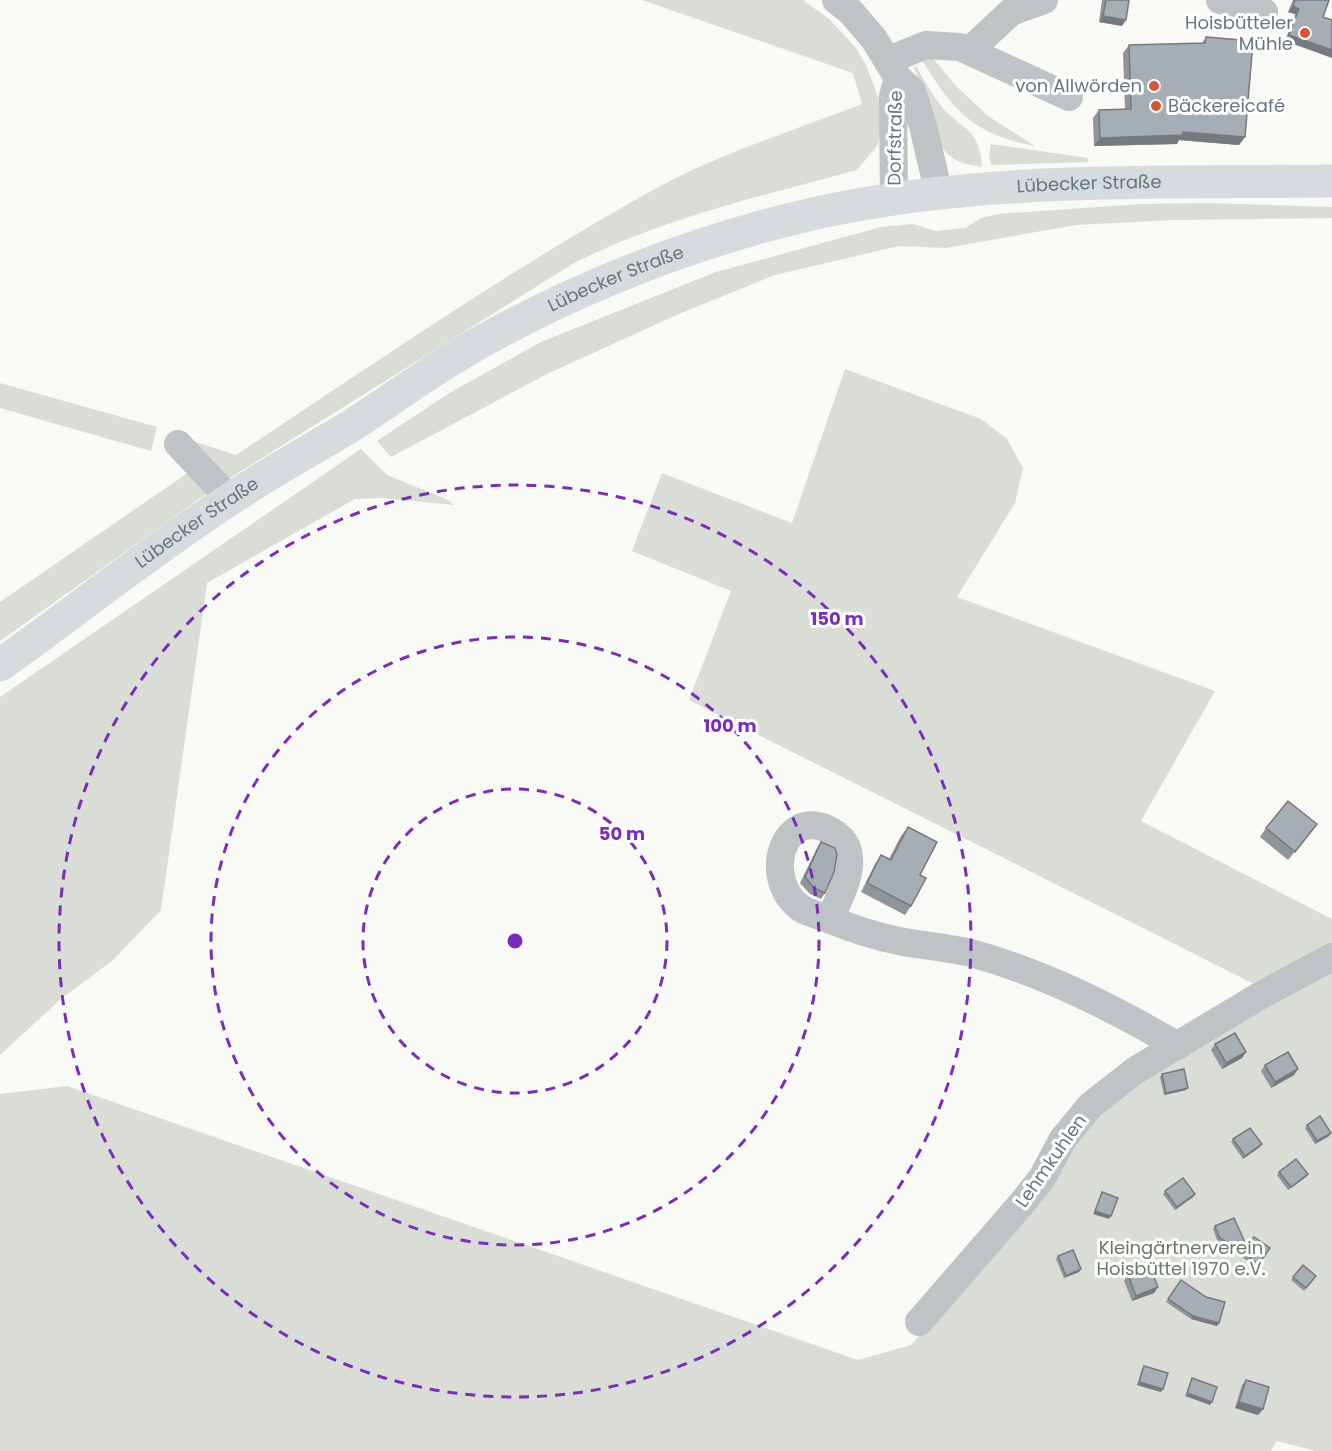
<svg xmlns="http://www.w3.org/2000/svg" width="1332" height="1451" font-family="Poppins,sans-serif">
<rect width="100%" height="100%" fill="#f9f9f6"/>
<g fill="#d9ddd6">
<path d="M 642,0 L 803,0 L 829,19 L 856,48 L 866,65 L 879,99 L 881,132 L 877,146 L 857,170 C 761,196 664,218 574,263 L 227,480 L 193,441 L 236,455 C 373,365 509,270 653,190 C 715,155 795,130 862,104 L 853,73 Z"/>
<path d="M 930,55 L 956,86 L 988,116 L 1035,146 C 973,134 954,112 922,60 Z"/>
<path d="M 916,66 C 924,80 932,95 942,107 C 965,133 979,127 982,167 C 972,165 960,164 951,157 C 931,142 925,92 914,68 Z"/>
<path d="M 991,144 L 1088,158 L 1088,162 L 992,165 L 989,157 Z"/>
<path d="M 1205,203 L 1332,207 L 1332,218 L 1173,220 L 1076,225 L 946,248 L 899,246 L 775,275 L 681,313 L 547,374 L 391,457 L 377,441 L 451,392 L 541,342 L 716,272 L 881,227 L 913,224 L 936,231 L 965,228 L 981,218 L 998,214 L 1141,204 Z"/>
<path d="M 845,369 L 981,419 L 1007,439 L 1023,468 L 1015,503 L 957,597 L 1215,691 L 1141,821 L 1332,919 L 1332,944 L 1256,985 L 689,700 L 731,591 L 632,551 L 662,473 L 792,523 Z"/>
<path d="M 0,383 L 157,427 L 151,451 L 0,408 Z"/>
<path d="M 361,449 L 387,475 L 446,499 L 454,505 L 381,498 L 355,499 L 207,583 L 161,910 L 112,961 L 62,998 L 0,1055 L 0,697 Z"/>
<path d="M 192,470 L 212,490 L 0,641 L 0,602 Z"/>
<path d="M 1332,970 L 1332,1451 L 1315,1451 L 1277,1441 L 1271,1451 L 0,1451 L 0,1094 L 67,1086 L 858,1360 L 911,1345 L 1044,1192 L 1078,1129 L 1120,1085 Z"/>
</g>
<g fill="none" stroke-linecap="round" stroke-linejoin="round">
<g stroke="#bec3c6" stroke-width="28">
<path d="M 836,0 L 851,12 L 874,39 L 898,78 L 912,91 L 923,126 L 939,194"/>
<path d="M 1220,0 L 1264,12"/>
<path d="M 969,51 L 1011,12 L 1044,0"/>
<path d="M 889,60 L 926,45 L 960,47 L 1069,97"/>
<path d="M 894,200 L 893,96 L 898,78"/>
<path d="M 178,444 L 230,499"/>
<path d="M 830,920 C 842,890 868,848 827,829 C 820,825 809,824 801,827 C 773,842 774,886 797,905 C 804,912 817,915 826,918 C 850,928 874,936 899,941 C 923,946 948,947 971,953 C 1044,973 1113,1008 1178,1046"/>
<path d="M 919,1322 L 1023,1202 L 1042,1178 L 1063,1139 L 1091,1105 L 1136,1070 L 1263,994 L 1332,957"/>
</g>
<path stroke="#d6dbde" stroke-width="33" id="s1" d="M 0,665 C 77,610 152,550 232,498 C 270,472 311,450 351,426 C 400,394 447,359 499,332 C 600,278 709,237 821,212 C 988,176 1162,183 1332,181"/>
</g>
<g fill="#8e969b">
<path d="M 1102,0 L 1129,0 L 1122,26 L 1099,22 Z"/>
<path d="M 1293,0 L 1329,0 L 1323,17 L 1285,41 L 1295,14 L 1288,12 Z"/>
<path d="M 1206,37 L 1245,137 L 1239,145 L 1179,140 L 1177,144 L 1094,146 L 1093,118 L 1099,110 L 1125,109 L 1123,53 L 1129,45 L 1202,43 Z"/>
<path d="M 1317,824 L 1288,860 L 1260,837 L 1266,828 Z"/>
<path d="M 908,827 L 920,875 L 911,906 L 905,915 L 861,892 L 875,864 L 881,855 L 889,859 L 901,836 Z"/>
<path d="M 821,842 L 825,893 L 821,899 L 810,894 L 800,883 L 817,848 Z"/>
<path d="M 1215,1044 L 1246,1052 L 1242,1058 L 1222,1069 L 1211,1050 Z"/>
<path d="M 1265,1065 L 1294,1075 L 1271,1088 L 1261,1071 Z"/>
<path d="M 1162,1074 L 1186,1090 L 1164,1095 L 1160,1077 Z"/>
<path d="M 1307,1125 L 1331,1133 L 1329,1136 L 1315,1144 L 1305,1128 Z"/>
<path d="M 1233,1139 L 1260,1147 L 1243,1159 L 1231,1142 Z"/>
<path d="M 1279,1172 L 1308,1174 L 1306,1177 L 1288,1190 L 1277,1175 Z"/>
<path d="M 1165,1191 L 1195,1194 L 1193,1197 L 1175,1210 L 1163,1194 Z"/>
<path d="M 1215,1226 L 1247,1247 L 1270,1248 L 1257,1267 L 1217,1240 L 1213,1229 Z"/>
<path d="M 1058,1256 L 1079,1272 L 1064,1278 L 1056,1259 Z"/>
<path d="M 1303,1265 L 1316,1276 L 1304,1291 L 1291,1280 Z"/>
<path d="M 1128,1275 L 1158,1287 L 1154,1293 L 1132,1301 L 1124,1281 Z"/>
<path d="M 1181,1280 L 1217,1326 L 1191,1319 L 1166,1302 Z"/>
<path d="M 1144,1366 L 1161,1392 L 1137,1385 L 1142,1369 Z"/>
<path d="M 1246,1380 L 1263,1409 L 1258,1415 L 1235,1408 L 1242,1385 Z"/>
</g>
<g fill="#747a7e">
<path d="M 1293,6 L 1299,9 L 1295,14 L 1288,12 Z"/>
<path d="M 1103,16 L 1126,20 L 1122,26 L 1099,22 Z"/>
<path d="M 1289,35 L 1332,50 L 1332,58 L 1285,41 Z"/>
<path d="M 1183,132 L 1245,137 L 1239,145 L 1179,140 L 1177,144 L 1094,146 L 1100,138 Z"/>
<path d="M 1246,1052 L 1242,1058 L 1222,1069 L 1226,1063 Z"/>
<path d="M 1298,1069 L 1294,1075 L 1271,1088 L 1275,1082 Z"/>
<path d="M 1188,1088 L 1186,1090 L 1164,1095 L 1166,1093 Z"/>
<path d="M 1331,1133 L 1329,1136 L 1315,1144 L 1317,1141 Z"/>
<path d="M 1262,1144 L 1260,1147 L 1243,1159 L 1245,1156 Z"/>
<path d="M 1308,1174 L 1306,1177 L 1288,1190 L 1291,1187 Z"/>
<path d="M 1195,1194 L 1193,1197 L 1175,1210 L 1177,1207 Z"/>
<path d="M 1095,1211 L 1111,1216 L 1109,1219 L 1093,1214 Z"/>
<path d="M 1081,1269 L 1079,1272 L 1064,1278 L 1066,1276 Z"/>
<path d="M 1158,1287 L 1154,1293 L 1132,1301 L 1136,1296 Z"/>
<path d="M 1193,1316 L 1219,1323 L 1217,1326 L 1191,1319 Z"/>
<path d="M 1139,1382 L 1163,1389 L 1161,1392 L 1137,1385 Z"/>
<path d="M 1187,1393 L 1212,1402 L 1210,1405 L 1185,1396 Z"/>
<path d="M 1239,1402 L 1263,1409 L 1258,1415 L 1235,1408 Z"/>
</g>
<g fill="#a5aeb4" stroke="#747a7e" stroke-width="1.5">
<path d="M 1106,0 L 1129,0 L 1126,20 L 1103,16 Z"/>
<path d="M 1295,0 L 1329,0 L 1323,17 L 1332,20 L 1332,50 L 1289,35 L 1299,9 L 1293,6 Z"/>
<path d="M 1206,37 L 1253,41 L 1245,137 L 1183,132 L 1183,135 L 1100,138 L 1099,110 L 1131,109 L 1129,45 L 1205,43 Z"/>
<path d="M 1288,801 L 1317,824 L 1295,852 L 1266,828 Z"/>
<path d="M 908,827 L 937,842 L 920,875 L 926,878 L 911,906 L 867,883 L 881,855 L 891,860 Z"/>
<path d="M 821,842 L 835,848 L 837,854 L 834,872 L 825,893 L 814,888 L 805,877 Z"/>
<path d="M 1235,1033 L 1246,1052 L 1226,1063 L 1215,1044 Z"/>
<path d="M 1288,1052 L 1298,1069 L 1275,1082 L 1265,1065 Z"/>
<path d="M 1184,1069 L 1188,1088 L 1166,1093 L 1162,1074 Z"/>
<path d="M 1320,1116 L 1331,1133 L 1317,1141 L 1307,1125 Z"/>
<path d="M 1250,1128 L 1262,1144 L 1245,1156 L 1233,1139 Z"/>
<path d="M 1296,1159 L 1308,1174 L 1291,1187 L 1279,1172 Z"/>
<path d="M 1183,1178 L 1195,1194 L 1177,1207 L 1165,1191 Z"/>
<path d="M 1102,1192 L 1118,1198 L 1111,1216 L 1095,1211 Z"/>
<path d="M 1234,1218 L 1247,1247 L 1254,1237 L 1270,1248 L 1259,1264 L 1219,1237 L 1215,1226 Z"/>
<path d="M 1073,1250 L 1081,1269 L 1066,1276 L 1058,1256 Z"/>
<path d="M 1303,1265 L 1316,1276 L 1306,1288 L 1293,1277 Z"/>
<path d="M 1150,1267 L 1158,1287 L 1136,1296 L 1128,1275 Z"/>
<path d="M 1181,1280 L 1206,1297 L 1225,1302 L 1219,1323 L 1193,1316 L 1168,1299 Z"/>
<path d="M 1144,1366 L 1168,1373 L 1163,1389 L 1139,1382 Z"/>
<path d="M 1192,1378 L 1217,1387 L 1212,1402 L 1187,1393 Z"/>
<path d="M 1246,1380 L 1269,1387 L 1263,1409 L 1239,1402 Z"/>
</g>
<g fill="none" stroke="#7b2cbf" stroke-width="3" stroke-dasharray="10 8">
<circle cx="515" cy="941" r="152"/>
<circle cx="515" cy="941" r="304"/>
<circle cx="515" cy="941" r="456"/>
</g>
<g fill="#da5336" stroke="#fff" stroke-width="2">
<circle cx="1305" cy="33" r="6"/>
<circle cx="1154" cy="86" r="6"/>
<circle cx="1156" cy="106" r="6"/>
</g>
<g text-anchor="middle" stroke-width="6" stroke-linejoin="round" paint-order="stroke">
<g font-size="18" fill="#667680" stroke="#fff" text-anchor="end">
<text x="1293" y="29">Hoisbütteler<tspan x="1293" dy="21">Mühle</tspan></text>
<text x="1142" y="92">von Allwörden</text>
<text x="1168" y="112" text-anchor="start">Bäckereicafé</text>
</g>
<g font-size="18" fill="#667680" stroke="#fff">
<text transform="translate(895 138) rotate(-89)" y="6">Dorfstraße</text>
<text dy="6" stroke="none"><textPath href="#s1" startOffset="1215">Lübecker Straße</textPath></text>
<text dy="6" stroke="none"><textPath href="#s1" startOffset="729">Lübecker Straße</textPath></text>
<text dy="6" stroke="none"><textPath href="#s1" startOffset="243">Lübecker Straße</textPath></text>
<text transform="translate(1051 1161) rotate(-55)" y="6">Lehmkuhlen</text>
</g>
<g font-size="18" fill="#687864" stroke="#fff">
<text x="1181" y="1254">Kleingärtnerverein<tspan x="1181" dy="21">Hoisbüttel 1970 e.V.</tspan></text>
</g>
</g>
<circle cx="515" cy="941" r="9" fill="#7b2cbf" stroke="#fff" stroke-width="3"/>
<g font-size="18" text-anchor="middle" font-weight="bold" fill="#7b2cbf" stroke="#fff" stroke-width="6" stroke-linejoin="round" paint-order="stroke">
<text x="837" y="625">150 m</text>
<text x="730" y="732">100 m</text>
<text x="622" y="840">50 m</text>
</g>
</svg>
